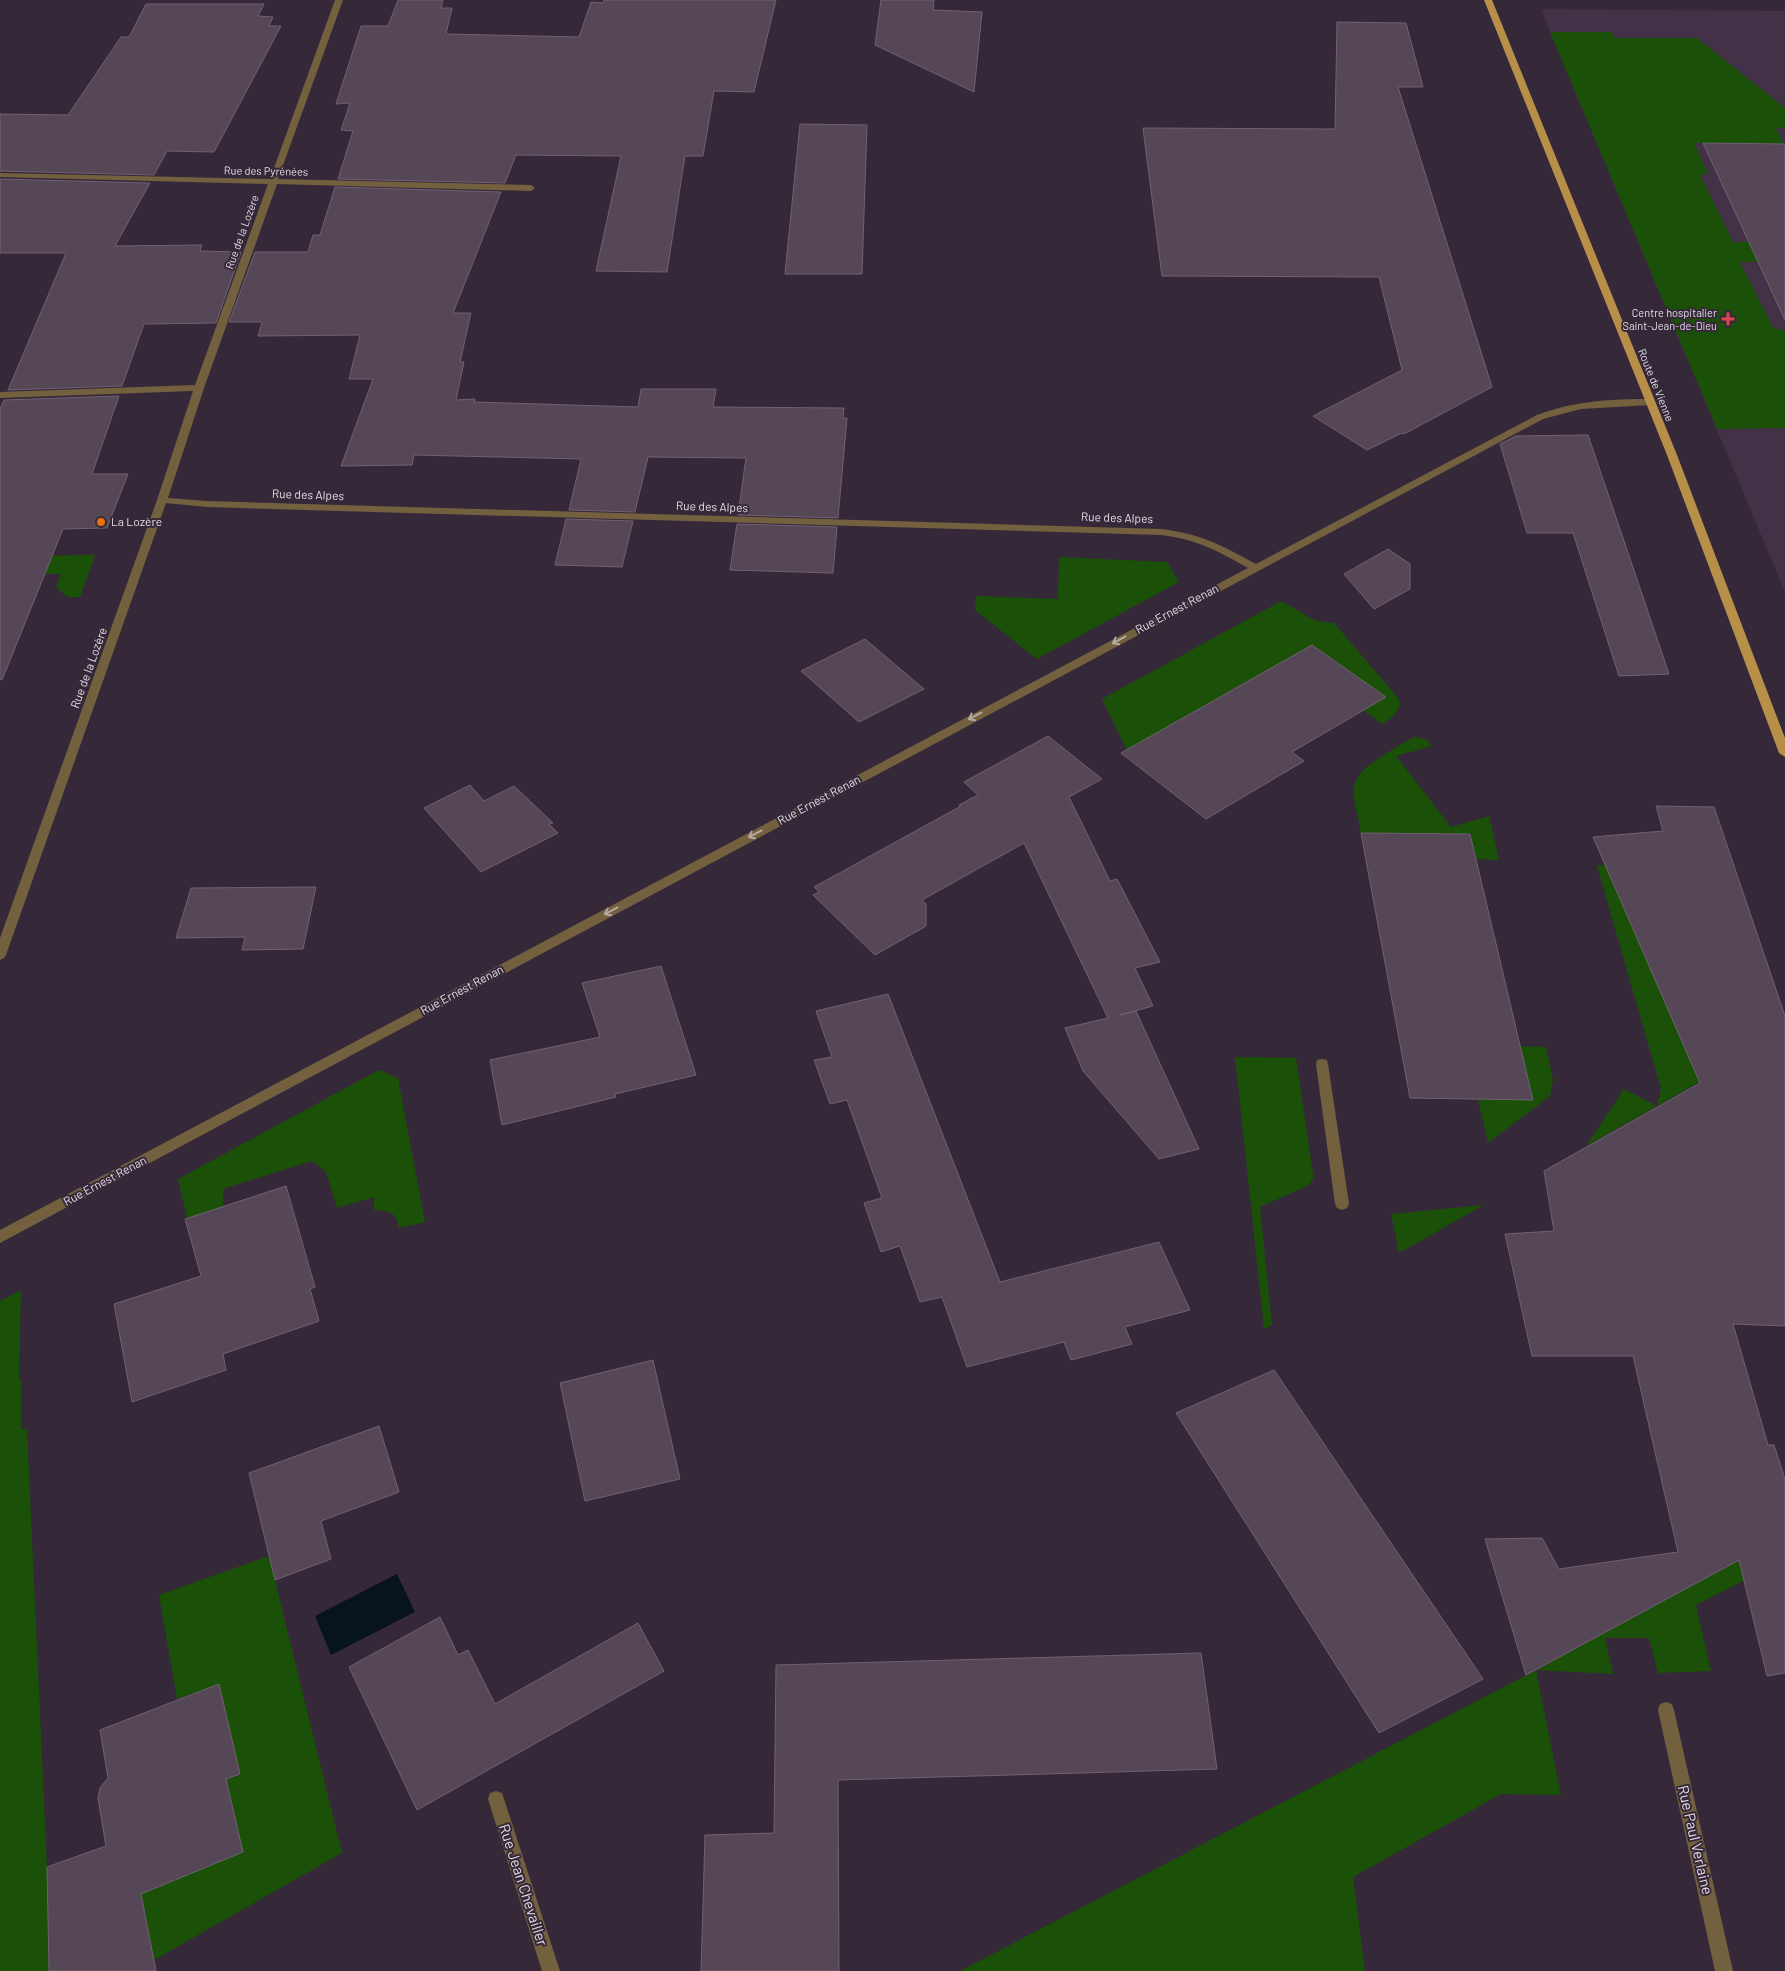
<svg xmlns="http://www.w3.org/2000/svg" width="1785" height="1971" font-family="Barlow,sans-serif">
<rect width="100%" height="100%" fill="#352939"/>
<path fill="#423147" d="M 1541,9 L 1785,11 L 1785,592 L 1550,32 Z"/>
<g fill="#1a5007">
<path d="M 1550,32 L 1612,32 L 1614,38 L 1697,38 L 1785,108 L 1785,128 L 1776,128 L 1784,144 L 1694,143 L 1708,174 L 1700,175 L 1733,242 L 1783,242 L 1758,262 L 1740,262 L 1774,329 L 1783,329 L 1785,334 L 1785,428 L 1717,429 Z"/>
<path d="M 95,555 L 80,597 L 67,597 L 56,587 L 61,574 L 0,574 L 0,556 Z"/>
<path d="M 1059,557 L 1167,562 L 1179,582 L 1037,659 L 975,610 L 976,596 L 1058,599 Z"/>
<path d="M 1281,601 L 1316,621 L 1334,623 L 1399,699 C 1401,712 1392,718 1382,724 L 1363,710 L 1385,697 L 1132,761 L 1102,699 Z"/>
<path d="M 1415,737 L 1426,739 L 1432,746 L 1396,756 L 1451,827 L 1489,816 L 1499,860 L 1476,859 L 1470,834 L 1361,833 C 1353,790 1343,780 1385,754 C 1395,748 1405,741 1415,737 Z"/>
<path d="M 1605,863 L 1703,1080 L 1586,1146 L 1624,1089 L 1657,1106 L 1661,1089 L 1597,866 L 1601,866 Z"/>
<path d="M 1520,1046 L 1546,1047 L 1553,1080 L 1550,1096 L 1488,1143 L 1478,1099 Z"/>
<path d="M 1235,1057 L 1296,1058 L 1313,1174 L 1313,1179 L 1309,1185 L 1260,1207 L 1272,1325 L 1264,1329 Z"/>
<path d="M 379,1070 L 398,1078 L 425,1222 L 399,1228 C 396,1211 389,1211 374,1210 L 374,1197 L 337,1208 L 326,1172 L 312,1161 L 223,1189 L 223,1207 L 187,1218 L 178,1179 Z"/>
<path d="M 1484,1205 L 1399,1253 L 1391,1214 Z"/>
<path d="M 21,1290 L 19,1381 L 21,1381 L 21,1430 L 27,1429 L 47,1867 L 49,1971 L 0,1971 L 0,1301 Z"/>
<path d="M 269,1556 L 342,1853 L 154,1960 L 141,1894 L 242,1852 L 226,1779 L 240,1774 L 219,1684 L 177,1699 L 159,1595 Z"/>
<path d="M 1743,1558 L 1767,1569 L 1696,1605 L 1711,1671 L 1658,1673 L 1649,1638 L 1605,1638 L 1613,1674 L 1536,1670 L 1561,1795 L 1501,1794 L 1353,1877 L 1365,1971 L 960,1971 L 1536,1670 Z"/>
</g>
<path fill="#08141c" d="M 397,1574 L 415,1612 L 331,1655 L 315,1616 Z"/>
<g fill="#564757" stroke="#716172">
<path d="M 398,0 L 443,0 L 441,8 L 452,8 L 446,34 L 579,37 L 591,2 L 603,3 L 604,0 L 776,0 L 754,92 L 714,91 L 703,156 L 685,156 L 667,272 L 596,271 L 621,156 L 516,155 L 505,183 L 338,179 L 353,131 L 341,130 L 350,103 L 336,104 L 361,26 L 388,26 Z"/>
<path d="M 881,0 L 934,0 L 933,10 L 982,12 L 974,92 L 875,45 Z"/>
<path d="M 146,4 L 264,4 L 258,16 L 273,17 L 269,26 L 281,26 L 214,152 L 167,151 L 154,175 L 0,171 L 0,114 L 68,115 L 121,37 L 129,37 Z"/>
<path d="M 1337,22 L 1406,23 L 1423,87 L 1398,87 L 1492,387 L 1404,434 L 1402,433 L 1367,450 L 1313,416 L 1402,370 L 1379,277 L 1162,276 L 1143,128 L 1335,129 Z"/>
<path d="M 800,124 L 867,125 L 862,274 L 785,274 Z"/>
<path d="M 1703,143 L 1785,144 L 1785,320 Z"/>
<path d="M 0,179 L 150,183 L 115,246 L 202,245 L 200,251 L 241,252 L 216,323 L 144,324 L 122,386 L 8,390 L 66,253 L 0,253 Z"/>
<path d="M 335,187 L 501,192 L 453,313 L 471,313 L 460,362 L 464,362 L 456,400 L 475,399 L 474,402 L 638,407 L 641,389 L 716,389 L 713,407 L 844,408 L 843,418 L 847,418 L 838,518 L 738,515 L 746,458 L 648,457 L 635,512 L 569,510 L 581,459 L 414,455 L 412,465 L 341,466 L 373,379 L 349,379 L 360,335 L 258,336 L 262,322 L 229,322 L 255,252 L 308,252 L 313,235 L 320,235 Z"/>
<path d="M 119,396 L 92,474 L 128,474 L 107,528 L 63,529 L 2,680 L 0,679 L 0,409 L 4,400 Z"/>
<path d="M 1588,435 L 1623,538 L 1669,674 L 1619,676 L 1573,533 L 1527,533 L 1500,444 L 1516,436 Z"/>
<path d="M 566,519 L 633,521 L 622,567 L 555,565 Z"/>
<path d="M 737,524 L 837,527 L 833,573 L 730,570 Z"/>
<path d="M 1388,549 L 1410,564 L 1410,589 L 1374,609 L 1344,574 Z"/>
<path d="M 865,639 L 924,689 L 859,722 L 801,671 Z"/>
<path d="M 1312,645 L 1386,697 L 1292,752 L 1304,761 L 1206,819 L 1121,753 Z"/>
<path d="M 1048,736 L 1102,779 L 1069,797 L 1110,881 L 1117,879 L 1160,962 L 1135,968 L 1153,1006 L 1120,1015 L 1136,1011 L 1199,1149 L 1159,1159 L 1083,1071 L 1065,1028 L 1108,1018 L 1024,843 L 922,900 L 926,904 L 926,926 L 875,955 L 813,895 L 819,892 L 814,887 L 961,806 L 959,805 L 978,795 L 964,782 Z"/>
<path d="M 470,785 L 484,801 L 514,786 L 553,823 L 549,824 L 558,833 L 481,872 L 424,808 Z"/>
<path d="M 1656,806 L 1714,807 L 1785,1016 L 1785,1326 L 1733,1324 L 1768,1445 L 1774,1445 L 1785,1479 L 1785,1673 L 1767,1676 L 1739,1560 L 1526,1675 L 1485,1539 L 1542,1538 L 1559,1569 L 1678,1552 L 1633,1356 L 1532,1356 L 1505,1234 L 1554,1231 L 1544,1171 L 1700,1083 L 1593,837 L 1663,831 Z"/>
<path d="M 1361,833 L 1470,834 L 1533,1100 L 1410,1098 Z"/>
<path d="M 316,887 L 303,949 L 242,950 L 245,937 L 176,938 L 191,888 Z"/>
<path d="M 661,966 L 696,1075 L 615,1094 L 616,1097 L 502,1125 L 490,1060 L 600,1037 L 582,983 Z"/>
<path d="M 888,994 L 1000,1282 L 1159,1242 L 1190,1310 L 1125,1327 L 1132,1344 L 1071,1360 L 1064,1342 L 967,1367 L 942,1297 L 920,1302 L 900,1246 L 881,1252 L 864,1203 L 882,1198 L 847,1100 L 830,1104 L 814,1060 L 832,1057 L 816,1011 Z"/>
<path d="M 286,1186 L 315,1287 L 310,1289 L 319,1321 L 223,1354 L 226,1370 L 132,1402 L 114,1304 L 201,1276 L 185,1219 Z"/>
<path d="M 653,1360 L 680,1479 L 585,1501 L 560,1383 Z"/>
<path d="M 1274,1370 L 1483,1679 L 1379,1733 L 1176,1413 Z"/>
<path d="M 379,1426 L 399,1492 L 321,1521 L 331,1559 L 275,1580 L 249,1473 Z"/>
<path d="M 440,1617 L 458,1655 L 468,1650 L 495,1704 L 638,1623 L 664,1671 L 417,1810 L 349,1667 Z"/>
<path d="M 1201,1653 L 1217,1769 L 838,1780 L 839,1971 L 701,1971 L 705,1835 L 774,1833 L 776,1665 Z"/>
<path d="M 219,1684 L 240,1774 L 226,1779 L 243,1852 L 141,1894 L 156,1971 L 49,1971 L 47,1867 L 106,1846 L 98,1798 L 100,1788 L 108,1778 L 100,1730 Z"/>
</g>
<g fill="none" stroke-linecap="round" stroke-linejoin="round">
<g fill="#73603f" fill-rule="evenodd">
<path d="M 335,0 L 343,0 L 278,179 L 531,185 L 535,188 L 531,191 L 277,184 L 204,388 L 168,498 L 207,501 L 1161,529 C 1202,534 1221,545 1256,564 L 1537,415 C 1574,401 1611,399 1650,399 L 1655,402 L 1650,405 L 1581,409 L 1543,419 L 0,1243 L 0,1230 L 1248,568 C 1216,550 1199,540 1161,535 L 207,507 L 166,503 L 6,955 L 4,958 L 0,960 L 0,938 L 157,500 L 193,391 L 0,398 L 0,392 L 195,385 L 268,184 L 0,177 L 0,173 L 270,179 Z"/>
<path d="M 1322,1059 L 1327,1060 L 1328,1064 L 1349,1204 L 1347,1208 L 1342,1210 L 1337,1208 L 1335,1204 L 1316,1064 L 1317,1060 Z"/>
<path d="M 1666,1702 L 1672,1704 L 1674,1710 L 1733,1971 L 1715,1971 L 1658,1710 L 1660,1704 Z"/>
<path d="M 496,1791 L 502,1793 L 504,1799 L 560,1971 L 542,1971 L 488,1799 L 490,1793 Z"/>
</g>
<path fill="#b88f48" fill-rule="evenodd" d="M 1484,0 L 1492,0 L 1677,455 L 1785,738 L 1785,757 L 1779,753 L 1667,455 Z"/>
</g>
<defs><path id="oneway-shaft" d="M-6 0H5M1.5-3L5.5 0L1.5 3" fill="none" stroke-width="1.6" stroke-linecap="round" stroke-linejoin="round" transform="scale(1.25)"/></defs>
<g stroke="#b6a9a2">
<use href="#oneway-shaft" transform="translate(1119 640) rotate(152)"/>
<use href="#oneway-shaft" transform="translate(975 716) rotate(152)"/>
<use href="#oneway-shaft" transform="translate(755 834) rotate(152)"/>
<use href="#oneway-shaft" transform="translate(611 911) rotate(152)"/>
</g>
<path fill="#e0444e" stroke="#352939" stroke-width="2" d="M1725.5 311.5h5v5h5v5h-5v5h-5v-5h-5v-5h5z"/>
<circle fill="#e8710a" stroke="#352939" stroke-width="2" cx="101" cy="522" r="5"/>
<g text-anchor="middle" stroke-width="4" stroke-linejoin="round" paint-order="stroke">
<g font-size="11" fill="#e2dae4" stroke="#352939">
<text transform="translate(266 171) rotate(1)" y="4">Rue des Pyrénées</text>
<text transform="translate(242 232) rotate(-70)" y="4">Rue de la Lozère</text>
<text transform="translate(1656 385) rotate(68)" y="4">Route de Vienne</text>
</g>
<g font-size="11" fill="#e2dae4" stroke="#352939" text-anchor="end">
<text x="1717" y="317">Centre hospitalier<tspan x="1717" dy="13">Saint-Jean-de-Dieu</tspan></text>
</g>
<g font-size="12" fill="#e2dae4" stroke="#352939">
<text transform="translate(308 495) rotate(2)" y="4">Rue des Alpes</text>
<text transform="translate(712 507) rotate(2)" y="4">Rue des Alpes</text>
<text transform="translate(1117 518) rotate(2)" y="4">Rue des Alpes</text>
<text transform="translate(1177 609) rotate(-28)" y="4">Rue Ernest Renan</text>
<text transform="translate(89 668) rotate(-70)" y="4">Rue de la Lozère</text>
<text transform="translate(819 800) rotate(-28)" y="4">Rue Ernest Renan</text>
<text transform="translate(462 990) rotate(-28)" y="4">Rue Ernest Renan</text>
<text transform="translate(105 1181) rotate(-28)" y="4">Rue Ernest Renan</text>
</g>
<g font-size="12" fill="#e2dae4" stroke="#352939" text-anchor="start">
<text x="111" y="526">La Lozère</text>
</g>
<g font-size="15" fill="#e2dae4" stroke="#352939">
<text transform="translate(1695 1840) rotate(77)" y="5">Rue Paul Verlaine</text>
<text transform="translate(523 1885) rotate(72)" y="5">Rue Jean Chevailler</text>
</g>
</g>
</svg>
